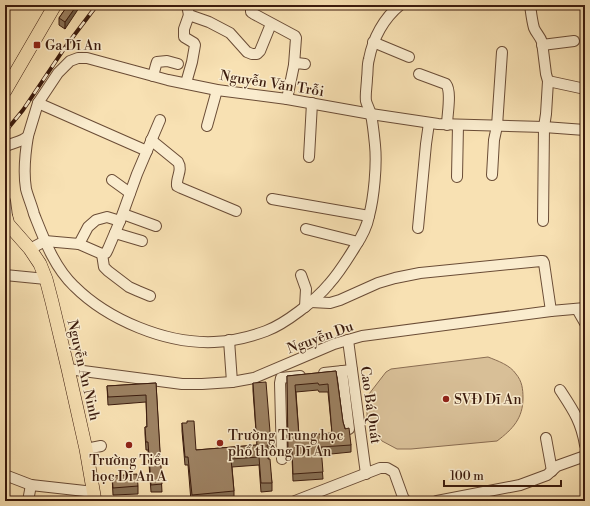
<svg xmlns="http://www.w3.org/2000/svg" width="590" height="506" font-family="'Libre Bodoni',serif">
<rect width="100%" height="100%" fill="#f8e1b3"/>
<filter id="stains"><feTurbulence type="fractalNoise" baseFrequency=".005" numOctaves="4"/><feColorMatrix values="0 0 0 0 .2 0 0 0 0 .09 0 0 0 0 .02 0 0 0 .5 -.17"/></filter>
<radialGradient id="worn" r=".72"><stop offset=".6" stop-color="#630" stop-opacity="0"/><stop offset="1" stop-color="#630" stop-opacity=".3"/></radialGradient>
<path fill="#d8bf97" stroke="#8a6d52" d="M 488,357 C 498,361 510,365 516,374 C 522,381 523,389 523,398 C 523,418 513,429 497,441 L 411,449 L 397,449 L 382,441 L 372,430 L 367,416 L 367,407 L 369,394 L 386,372 L 391,369 Z"/>
<g fill="none" stroke-linecap="round" stroke-linejoin="round">
<defs>
<g id="minor">
<path d="M 187,5 L 189,15 L 209,22 L 230,33 L 247,52 L 252,54 L 257,54 L 260,51 L 271,24"/>
<path d="M 251,5 L 251,12 L 254,14 L 295,36 L 296,38 L 294,65"/>
<path d="M 530,5 C 531,12 532,21 534,28 C 536,33 540,36 542,42 L 546,74 L 548,81 L 546,114 L 544,127 L 543,221"/>
<path d="M 373,42 L 409,57"/>
<path d="M 542,45 L 574,41"/>
<path d="M 419,74 L 446,84 C 452,92 447,115 447,125"/>
<path d="M 153,76 L 156,65 L 157,62 L 167,61 L 178,64"/>
<path d="M 548,81 L 585,89"/>
<path d="M 186,83 L 192,62 L 195,45 L 194,43 L 184,37 L 184,29 L 189,15"/>
<path d="M 287,99 L 294,65 L 297,63 L 305,64"/>
<path d="M 38,103 L 147,151"/>
<path d="M 207,126 L 217,90"/>
<path d="M 28,136 C 25,154 23,171 26,189 C 28,197 32,206 34,214 C 44,239 54,267 74,286 C 108,320 166,344 214,342 C 232,341 250,337 266,331 C 285,324 316,300 329,284 C 339,273 347,260 355,247 C 361,238 367,227 369,216 C 374,197 377,165 375,145 C 374,135 373,124 371,115 C 370,110 367,105 366,101 C 365,94 367,85 367,78 C 368,72 367,65 369,59 C 373,38 384,18 400,5"/>
<path d="M 151,140 L 178,162 C 183,170 176,177 177,186 L 181,188 L 236,211"/>
<path d="M 5,147 C 12,142 21,143 28,136 L 38,103 L 58,73 L 70,61 L 78,58 L 87,58 L 168,80 L 217,90 L 287,99 L 371,114 L 438,124 L 544,127 L 585,130"/>
<path d="M 309,157 L 312,103"/>
<path d="M 492,175 L 494,140 L 497,126 L 502,52"/>
<path d="M 457,177 L 458,125"/>
<path d="M 112,180 L 130,193"/>
<path d="M 272,199 L 369,216"/>
<path d="M 5,201 L 8,224"/>
<path d="M 123,214 L 156,226"/>
<path d="M 418,228 L 426,144 L 429,123"/>
<path d="M 306,229 L 358,242"/>
<path d="M 115,233 L 142,241"/>
<path d="M 79,244 L 88,227 L 96,220 L 107,217 L 120,221"/>
<path d="M 30,249 L 45,241 L 79,244 L 102,254 L 106,253 L 108,249 L 120,221 L 137,174 L 160,120"/>
<path d="M 102,254 L 104,267 L 108,271 L 129,287 L 138,291 L 150,296"/>
<path d="M 5,275 L 46,279"/>
<path d="M 301,275 L 306,289 L 305,307"/>
<path d="M 311,302 L 330,303 L 340,300 L 378,283 L 395,278 L 420,273 L 541,261 L 543,261 L 544,263 L 551,311"/>
<path d="M 577,309 L 585,323"/>
<path d="M 229,340 L 232,382"/>
<path d="M 348,340 L 366,474"/>
<path d="M 68,369 L 182,384 L 202,384 L 232,382 L 254,378 L 334,344 L 362,336 L 551,311 L 585,308"/>
<path d="M 342,371 L 349,429"/>
<path d="M 324,373 L 352,370"/>
<path d="M 560,390 C 573,410 581,421 585,445"/>
<path d="M 546,438 L 552,471"/>
<path d="M 86,449 L 101,446"/>
<path d="M 282,459 L 280,383 L 281,378 L 300,376"/>
<path d="M 5,475 L 31,485 L 94,492"/>
<path d="M 28,501 L 31,485"/>
<path d="M 295,501 L 380,468 L 387,468 L 394,472 L 403,497 L 406,501"/>
<path d="M 437,501 L 520,485 L 547,475 L 557,466 L 585,456"/>
</g>
<g id="major">
<path d="M 5,91 L 55,5"/>
<path d="M 5,216 L 6,217 L 8,224 L 30,249 L 40,264 L 46,279 L 52,302 L 68,369 L 86,449 L 95,501"/>
</g>
</defs>
<use href="#minor" stroke="#6a4c36" stroke-width="12"/>
<use href="#major" stroke="#3b1b0d" stroke-width="14"/>
<use href="#minor" stroke="#faecce" stroke-width="10"/>
<use href="#major" stroke="#f8e1b3" stroke-width="13"/>
<defs>
<path id="rail" d="M 5,132 L 23,110 L 66,46 L 97,5"/>
</defs>
<use href="#rail" stroke="#3b1b0d" stroke-width="4"/>
<use href="#rail" stroke="#faecce" stroke-width="2.5" stroke-dasharray="8" stroke-linecap="butt"/>
</g>
<g fill="#877055" stroke="#3b1b0d" fill-rule="evenodd">
<path d="M 68,5 L 65,29 L 59,25 L 59,18 Z"/>
<path d="M 336,371 L 343,422 L 351,445 L 351,452 L 321,455 L 323,479 L 293,481 L 292,457 L 288,457 L 287,376 ZM 318,390 L 319,392 L 328,392 L 332,433 L 299,436 L 296,392 Z"/>
<path d="M 156,383 L 162,492 L 151,492 L 148,450 L 146,450 L 145,434 L 145,427 L 147,427 L 146,402 L 108,405 L 107,386 Z"/>
<path d="M 253,383 L 271,444 L 271,453 L 268,453 L 272,483 L 272,491 L 261,492 L 259,465 L 232,467 L 234,491 L 234,499 L 214,501 L 191,501 L 188,465 L 185,465 L 182,431 L 182,423 L 196,450 L 257,445 L 253,391 Z"/>
<path d="M 112,476 L 138,486 L 138,494 L 113,495 Z"/>
</g>
<path fill="#6e5b45" stroke="#3b1b0d" d="M 77,5 L 81,5 L 65,29 L 65,22 Z"/>
<g fill="#9d8263" stroke="#3b1b0d" fill-rule="evenodd">
<path d="M 68,5 L 77,5 L 65,22 L 59,18 Z"/>
<path d="M 336,371 L 343,422 L 345,429 L 349,428 L 351,445 L 321,447 L 323,472 L 293,474 L 292,449 L 288,450 L 287,376 ZM 318,383 L 319,385 L 328,384 L 332,433 L 299,436 L 295,385 Z"/>
<path d="M 266,382 L 271,444 L 267,445 L 268,459 L 270,459 L 272,483 L 261,483 L 259,457 L 231,459 L 234,491 L 192,495 L 188,457 L 185,457 L 182,423 L 187,423 L 187,421 L 194,421 L 196,450 L 257,445 L 253,383 Z"/>
<path d="M 156,383 L 162,484 L 151,485 L 148,442 L 146,442 L 145,427 L 147,427 L 146,395 L 108,397 L 107,386 Z"/>
<path d="M 137,474 L 138,486 L 113,488 L 112,476 Z"/>
</g>
<g fill="#8f2418" stroke="#faecce" stroke-width="1.5">
<rect x="33" y="41" width="8" height="8" rx="2"/>
<circle cx="446" cy="399" r="4"/>
<circle cx="220" cy="443" r="4"/>
<circle cx="129" cy="445" r="4"/>
</g>
<g text-anchor="middle" stroke-width="3" stroke-linejoin="round" paint-order="stroke">
<g font-size="14" fill="#3b1b0d" stroke="#faecce" text-anchor="start">
<text x="45" y="50">Ga Dĩ An</text>
<text x="454" y="404">SVĐ Dĩ An</text>
<text x="228" y="440">Trường Trung học<tspan x="228" dy="16">phổ thông Dĩ An</tspan></text>
<text x="129" y="465" text-anchor="middle">Trường Tiểu<tspan x="129" dy="16">học Dĩ An A</tspan></text>
</g>
<g font-size="14" fill="#3b1b0d" stroke="#faecce">
<text transform="translate(272 83) rotate(9)" y="5">Nguyễn Văn Trỗi</text>
<text transform="translate(320 337) rotate(-20)" y="5">Nguyễn Du</text>
<text transform="translate(84 370) rotate(77)" y="5">Nguyễn An Ninh</text>
<text transform="translate(371 405) rotate(82)" y="5">Cao Bá Quát</text>
</g>
</g>
<rect width="590" height="506" fill="none" stroke="#f8e1b3" stroke-width="20"/>
<rect x="6" y="6" width="578" height="494" fill="none" stroke="#3b1b0d" stroke-width="2"/>
<rect x="10" y="10" width="570" height="486" fill="none" stroke="#3b1b0d"/>
<path d="M444 480v6h117v-6" fill="none" stroke="#3b1b0d" stroke-width="2"/>
<text x="450" y="480" font-size="12" fill="#3b1b0d" stroke="#faecce" stroke-width="3" paint-order="stroke">100 m</text>
<rect width="100%" height="100%" filter="url(#stains)"/>
<rect width="100%" height="100%" fill="url(#worn)"/>
</svg>
